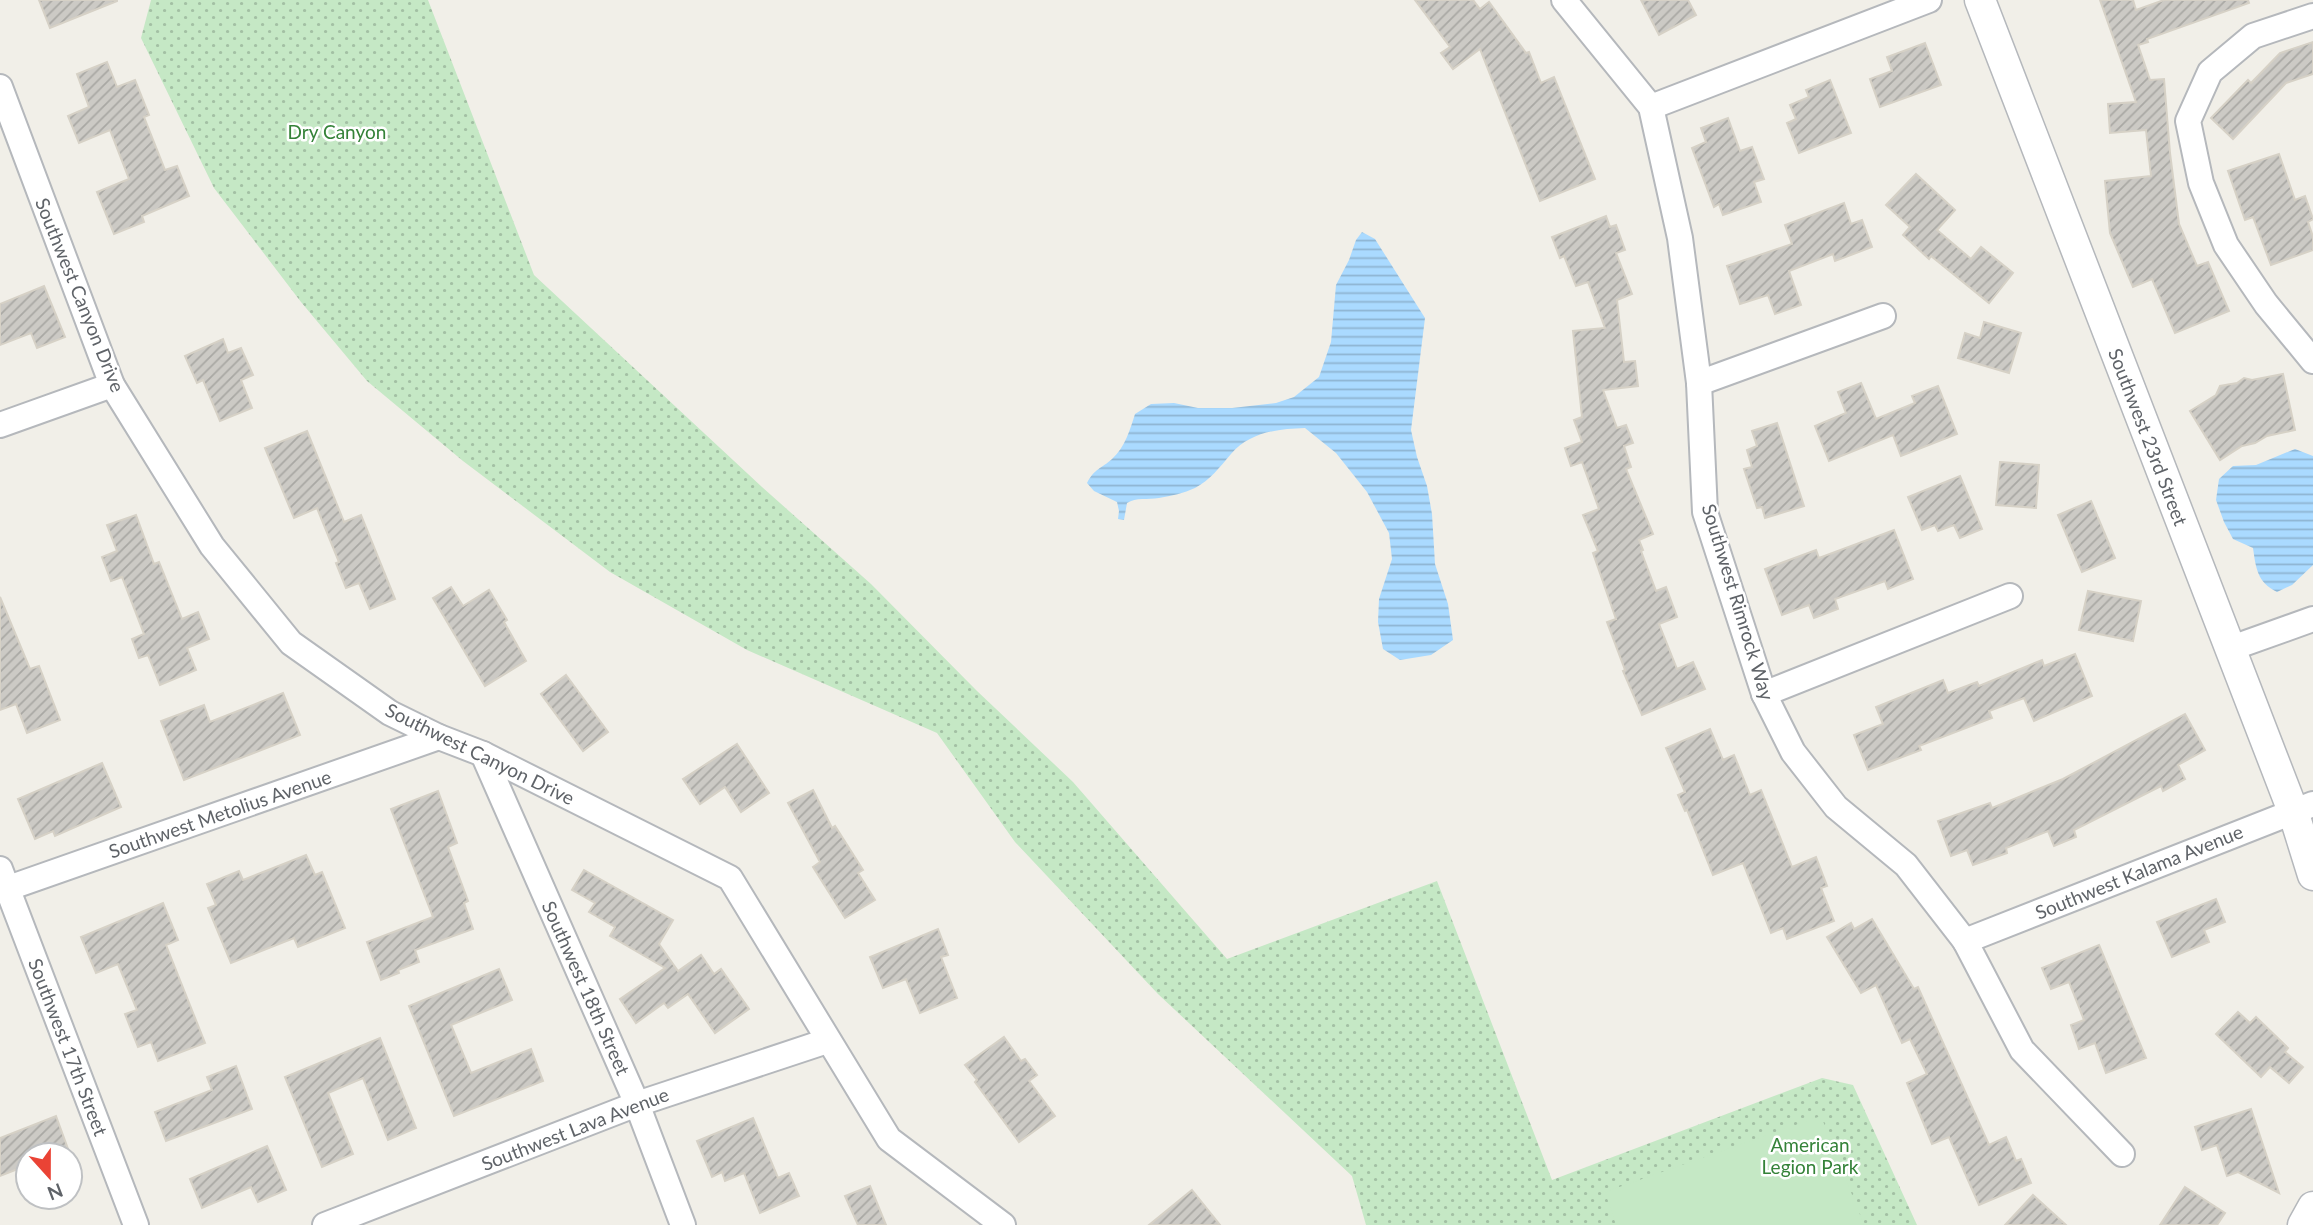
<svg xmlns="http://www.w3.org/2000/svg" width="2313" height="1225" font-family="Lato,sans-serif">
<defs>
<pattern id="park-dots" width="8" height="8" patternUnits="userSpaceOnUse" patternTransform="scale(1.75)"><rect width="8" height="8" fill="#c5e8c5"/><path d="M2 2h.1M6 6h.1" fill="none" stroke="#a3c0a4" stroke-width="1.8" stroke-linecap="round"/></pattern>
<pattern id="water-rules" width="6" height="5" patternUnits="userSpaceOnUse" patternTransform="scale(1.75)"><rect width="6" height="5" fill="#aadaff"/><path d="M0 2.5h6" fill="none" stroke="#8eb4d2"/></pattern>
<pattern id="building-hatch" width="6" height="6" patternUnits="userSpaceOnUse" patternTransform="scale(1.75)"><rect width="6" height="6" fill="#cccac5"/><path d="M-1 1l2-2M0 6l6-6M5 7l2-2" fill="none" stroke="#a9a8a4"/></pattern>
</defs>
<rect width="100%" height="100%" fill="#f1efe8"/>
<path fill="url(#park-dots)" d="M 151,0 L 428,0 L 534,275 L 762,487 L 871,584 L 977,691 L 1073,782 L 1227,959 L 1437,881 L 1552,1180 L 1822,1078 L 1853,1085 L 1917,1225 L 1366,1225 L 1352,1176 L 1158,994 L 1015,842 L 937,733 L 747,650 L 610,572 L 463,461 L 367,381 L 301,302 L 214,188 L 141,38 Z"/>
<path fill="#c5e8c5" d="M 1821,1116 L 1864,1225 L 1616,1225 L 1605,1192 Z"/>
<g fill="url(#water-rules)">
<path d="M 1362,232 L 1375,239 L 1425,318 L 1411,430 L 1417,457 L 1427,486 L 1432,514 L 1435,564 L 1448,604 L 1453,640 L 1431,655 L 1400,660 L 1383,649 L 1378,622 L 1379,599 L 1392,559 L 1389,533 L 1367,492 L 1336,453 L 1305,428 C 1277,429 1250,432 1231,454 C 1220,467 1210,480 1195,488 C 1184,493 1171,496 1159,498 C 1148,500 1136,497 1127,503 L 1124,520 L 1118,519 L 1119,511 L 1117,502 L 1094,491 L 1087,483 C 1095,468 1101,469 1112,459 C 1125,447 1130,430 1135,414 L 1151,404 L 1174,403 L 1198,408 L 1232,408 L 1276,403 L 1294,397 L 1319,377 L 1331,342 L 1336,285 L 1349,260 L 1356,240 Z"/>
<path d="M 2295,449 L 2313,456 L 2313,565 L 2292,585 L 2277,592 C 2257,582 2256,568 2253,548 L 2233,539 L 2224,522 L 2216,500 L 2219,479 L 2233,466 L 2256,465 Z"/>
</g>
<g fill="url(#building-hatch)" stroke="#d6d1c6" stroke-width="2">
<path d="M 39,0 L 117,0 L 117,1 L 50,28 Z"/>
<path d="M 1415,0 L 1473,0 L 1480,9 L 1489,2 L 1526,53 L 1529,52 L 1541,83 L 1554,77 L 1595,179 L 1540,201 L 1480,49 L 1453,69 L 1441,53 L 1450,47 Z"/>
<path d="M 1641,0 L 1688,0 L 1696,15 L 1659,35 Z"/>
<path d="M 2100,0 L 2133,0 L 2136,10 L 2164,0 L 2248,0 L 2249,3 L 2147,39 L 2148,42 L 2138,45 L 2150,80 L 2164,79 L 2170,153 L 2179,224 L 2197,266 L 2208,262 L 2229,311 L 2175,333 L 2152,279 L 2133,287 L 2110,233 L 2105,181 L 2151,176 L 2146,130 L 2110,133 L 2108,104 L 2136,102 Z"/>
<path d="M 2313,42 L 2313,74 L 2286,83 L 2233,139 L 2211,118 L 2248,80 L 2251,83 L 2280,53 Z"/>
<path d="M 1925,43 L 1941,85 L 1880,107 L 1870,79 L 1892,71 L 1887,57 Z"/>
<path d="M 107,62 L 117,87 L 135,80 L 149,115 L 144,117 L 165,170 L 177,166 L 189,196 L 142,216 L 144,222 L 114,234 L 97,192 L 129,179 L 110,130 L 79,143 L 68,116 L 89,107 L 77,74 Z"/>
<path d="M 1830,80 L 1851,133 L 1799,153 L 1787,123 L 1796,119 L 1790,105 L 1809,97 L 1806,90 Z"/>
<path d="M 1728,118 L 1740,151 L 1752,147 L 1764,179 L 1754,182 L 1761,202 L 1723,215 L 1719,204 L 1714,207 L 1692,148 L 1706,142 L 1701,128 Z"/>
<path d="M 2279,154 L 2295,200 L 2305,196 L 2313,219 L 2308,222 L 2313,237 L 2313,250 L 2271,265 L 2253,217 L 2245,220 L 2228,171 Z"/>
<path d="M 1916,174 L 1955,210 L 1937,230 L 1971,259 L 1981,247 L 2013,273 L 1989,303 L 1931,256 L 1929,259 L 1903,235 L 1910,227 L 1886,205 Z"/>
<path d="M 1844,203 L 1851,224 L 1862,220 L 1872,247 L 1835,261 L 1833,254 L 1789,271 L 1801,305 L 1775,314 L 1768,295 L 1740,304 L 1727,266 L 1792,244 L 1785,225 Z"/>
<path d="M 1606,216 L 1610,227 L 1616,225 L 1625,250 L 1616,253 L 1632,294 L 1617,300 L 1624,362 L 1635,361 L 1638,386 L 1603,390 L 1617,428 L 1626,425 L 1633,443 L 1624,446 L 1631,467 L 1626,469 L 1653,534 L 1639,540 L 1643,550 L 1641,551 L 1656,591 L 1666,587 L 1677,617 L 1659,624 L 1677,669 L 1693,662 L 1705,689 L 1642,715 L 1623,671 L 1625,670 L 1607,622 L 1616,619 L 1593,553 L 1598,551 L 1583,515 L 1599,509 L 1582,462 L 1571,466 L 1565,448 L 1582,442 L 1574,420 L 1582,417 L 1573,331 L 1605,328 L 1588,282 L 1576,286 L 1564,256 L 1560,258 L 1552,237 Z"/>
<path d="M 44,286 L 65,337 L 37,348 L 31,333 L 0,345 L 0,304 Z"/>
<path d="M 1984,322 L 2021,333 L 2009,373 L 1958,358 L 1965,333 L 1980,338 Z"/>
<path d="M 223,339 L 228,353 L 241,348 L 253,375 L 241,380 L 252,408 L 220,421 L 203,380 L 197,383 L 185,356 Z"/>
<path d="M 2283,374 L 2295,430 L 2267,436 L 2255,443 L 2242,446 L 2220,460 L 2190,411 L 2216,395 L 2220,386 L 2237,383 L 2244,378 L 2252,380 Z"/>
<path d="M 1861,383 L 1876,419 L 1915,403 L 1912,396 L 1938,386 L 1957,434 L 1901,456 L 1893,435 L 1829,461 L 1815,426 L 1846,413 L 1838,392 Z"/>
<path d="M 1777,423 L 1804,506 L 1765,518 L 1762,507 L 1757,508 L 1744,469 L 1752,467 L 1747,450 L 1757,446 L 1752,431 Z"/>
<path d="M 307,431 L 344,522 L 361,515 L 395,599 L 370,609 L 359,583 L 346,588 L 336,563 L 339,562 L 317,508 L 294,518 L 265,448 Z"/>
<path d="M 2000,462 L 2039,465 L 2036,508 L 1996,505 Z"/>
<path d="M 1960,476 L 1982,529 L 1960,538 L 1954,525 L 1938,531 L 1935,525 L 1922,530 L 1908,497 Z"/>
<path d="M 2091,501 L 2115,558 L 2082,572 L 2058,515 Z"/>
<path d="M 136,515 L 154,564 L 159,562 L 182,619 L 198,612 L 209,639 L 187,648 L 196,670 L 160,685 L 148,655 L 139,658 L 132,639 L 144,634 L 122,577 L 111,581 L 102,557 L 117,551 L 107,525 Z"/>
<path d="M 1894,530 L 1913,579 L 1888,589 L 1885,581 L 1835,599 L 1838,609 L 1814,618 L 1809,605 L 1782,615 L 1765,569 L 1816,550 L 1819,558 Z"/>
<path d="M 451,587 L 463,606 L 489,590 L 507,620 L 504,622 L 526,661 L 485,686 L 433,598 Z"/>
<path d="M 2088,591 L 2141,601 L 2133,641 L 2079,630 Z"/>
<path d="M 0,597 L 30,669 L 39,666 L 60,720 L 27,733 L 16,704 L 0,710 Z"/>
<path d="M 2075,654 L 2092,696 L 2034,721 L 2024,698 L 1989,711 L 1992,718 L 1919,746 L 1921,750 L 1868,770 L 1854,735 L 1883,724 L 1876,707 L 1943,680 L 1948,693 L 1977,682 L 1979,686 L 2042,660 L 2044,666 Z"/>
<path d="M 566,675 L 608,732 L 583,751 L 541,694 Z"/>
<path d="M 283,693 L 300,735 L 184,780 L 161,721 L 204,705 L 210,722 Z"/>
<path d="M 2185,714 L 2205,750 L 2178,765 L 2185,779 L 2163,791 L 2161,786 L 2074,830 L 2076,837 L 2054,846 L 2048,831 L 2006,848 L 2007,853 L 1973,865 L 1967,850 L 1951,856 L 1938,821 L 1990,803 L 1992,808 L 2063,779 Z"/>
<path d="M 1710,729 L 1723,760 L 1734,755 L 1750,795 L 1761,790 L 1792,867 L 1816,857 L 1827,886 L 1821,888 L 1834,921 L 1787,939 L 1783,928 L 1771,933 L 1743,863 L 1713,875 L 1687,810 L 1685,811 L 1678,795 L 1685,792 L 1666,748 Z"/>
<path d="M 737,744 L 769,793 L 741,812 L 725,787 L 700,804 L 683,779 Z"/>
<path d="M 102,763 L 121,807 L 55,836 L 53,831 L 35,839 L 18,799 Z"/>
<path d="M 813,790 L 832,828 L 835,826 L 863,870 L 858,873 L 875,900 L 845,918 L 813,867 L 820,862 L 788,803 Z"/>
<path d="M 438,791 L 457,843 L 448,847 L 468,901 L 464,903 L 473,929 L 415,950 L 419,962 L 398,970 L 399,973 L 381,980 L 367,942 L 433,917 L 391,809 Z"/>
<path d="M 306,855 L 315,875 L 322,872 L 345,928 L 298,947 L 294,938 L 231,963 L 208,908 L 216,905 L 207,884 L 239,871 L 243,880 Z"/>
<path d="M 584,870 L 673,920 L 659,944 L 678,971 L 701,955 L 714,974 L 721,969 L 749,1009 L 715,1033 L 688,994 L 668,1008 L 664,1003 L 636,1023 L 620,999 L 665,968 L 610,936 L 615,927 L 589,912 L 595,903 L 572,890 Z"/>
<path d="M 2216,899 L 2225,922 L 2204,930 L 2209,942 L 2172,957 L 2157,922 Z"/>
<path d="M 163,903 L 178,940 L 166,945 L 205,1043 L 158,1061 L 151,1042 L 138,1047 L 125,1014 L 137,1010 L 118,964 L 96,973 L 81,937 Z"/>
<path d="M 1872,919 L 1914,989 L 1918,987 L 1989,1145 L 2006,1137 L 2016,1161 L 2021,1159 L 2031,1183 L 1979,1205 L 1949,1137 L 1932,1144 L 1907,1083 L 1927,1074 L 1910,1039 L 1902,1043 L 1876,985 L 1861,993 L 1827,937 L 1851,923 L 1854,929 Z"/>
<path d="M 938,929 L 948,955 L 941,957 L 957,998 L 920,1013 L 906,979 L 883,988 L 870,957 Z"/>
<path d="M 2099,945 L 2146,1058 L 2106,1073 L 2095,1043 L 2079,1049 L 2071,1025 L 2084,1020 L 2069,982 L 2051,989 L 2042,968 Z"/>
<path d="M 499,969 L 512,1000 L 451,1025 L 471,1073 L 531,1049 L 543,1081 L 454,1116 L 409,1006 Z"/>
<path d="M 2238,1012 L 2250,1023 L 2256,1017 L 2288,1048 L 2285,1052 L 2303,1067 L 2289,1083 L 2270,1067 L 2261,1077 L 2216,1034 Z"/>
<path d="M 1004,1037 L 1021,1061 L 1025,1059 L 1037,1075 L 1029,1081 L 1055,1116 L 1019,1142 L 975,1082 L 977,1080 L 965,1065 Z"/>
<path d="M 380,1038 L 416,1128 L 388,1140 L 363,1078 L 328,1093 L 353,1154 L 322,1167 L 285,1077 Z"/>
<path d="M 236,1066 L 252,1109 L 166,1141 L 155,1112 L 212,1090 L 207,1077 Z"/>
<path d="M 2251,1109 L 2279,1193 L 2238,1172 L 2227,1176 L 2217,1145 L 2202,1150 L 2195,1127 Z"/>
<path d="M 56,1116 L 68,1149 L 52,1155 L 28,1155 L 28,1165 L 0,1176 L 0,1138 Z"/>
<path d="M 753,1118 L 778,1178 L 789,1173 L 799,1196 L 760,1213 L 744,1173 L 725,1181 L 722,1172 L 712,1177 L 697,1141 Z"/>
<path d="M 267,1146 L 286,1190 L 258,1202 L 251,1187 L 202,1208 L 190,1179 Z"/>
<path d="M 870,1186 L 886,1225 L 858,1225 L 845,1196 Z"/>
<path d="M 2185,1187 L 2225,1213 L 2217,1225 L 2160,1225 Z"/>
<path d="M 1192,1190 L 1220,1225 L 1149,1225 Z"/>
<path d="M 2033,1195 L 2066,1225 L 2005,1225 Z"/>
</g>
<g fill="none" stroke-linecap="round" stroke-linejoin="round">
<defs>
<g id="minor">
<path d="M 1564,0 L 1651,107 L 1680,238 L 1699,383 L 1705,512 L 1764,694 L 1793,752 L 1836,807 L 1906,865 L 1965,941 L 2022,1050 L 2122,1154"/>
<path d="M 2313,16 L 2253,36 L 2210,72 L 2188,121 L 2201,183 L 2226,245 L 2266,304 L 2313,361"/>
<path d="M 0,87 L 112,385 L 212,546 L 291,643 L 390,713 L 439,737 L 483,754 L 730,878 L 889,1139 L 1003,1225"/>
<path d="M 1651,107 L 1929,0"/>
<path d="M 1699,383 L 1883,316"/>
<path d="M 0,425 L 112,385"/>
<path d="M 2229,649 L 2313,619"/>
<path d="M 1764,694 L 2010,596"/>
<path d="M 483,754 L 637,1104 L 683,1225"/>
<path d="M 0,869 L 136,1225"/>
<path d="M 0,891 L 439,737"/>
<path d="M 1965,941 L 2313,804"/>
<path d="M 325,1225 L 637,1104 L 827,1041"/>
</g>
<g id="tertiary">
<path d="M 1980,0 L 2293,811 L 2313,875"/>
<path d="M 2303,1225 L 2313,1207"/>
</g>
</defs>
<use href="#minor" stroke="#b5b8bc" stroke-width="28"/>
<use href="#tertiary" stroke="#b5b8bc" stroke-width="33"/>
<use href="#minor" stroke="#fff" stroke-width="24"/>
<use href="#tertiary" stroke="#fff" stroke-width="30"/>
</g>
<g text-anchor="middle" stroke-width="5" stroke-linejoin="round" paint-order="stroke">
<g font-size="19" fill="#348238" stroke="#fff">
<text x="337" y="139">Dry Canyon</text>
<text x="1810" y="1152">American<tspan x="1810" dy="22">Legion Park</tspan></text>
</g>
<g font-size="19" fill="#5f6368" stroke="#fff">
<text transform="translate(80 295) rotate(68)" y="7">Southwest Canyon Drive</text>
<text transform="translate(2148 437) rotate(69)" y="7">Southwest 23rd Street</text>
<text transform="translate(1738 602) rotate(73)" y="7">Southwest Rimrock Way</text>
<text transform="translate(480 754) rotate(26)" y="7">Southwest Canyon Drive</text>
<text transform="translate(220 814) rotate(-19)" y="7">Southwest Metolius Avenue</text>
<text transform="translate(2139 872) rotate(-22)" y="7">Southwest Kalama Avenue</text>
<text transform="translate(586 988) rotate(66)" y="7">Southwest 18th Street</text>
<text transform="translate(68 1047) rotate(69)" y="7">Southwest 17th Street</text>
<text transform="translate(575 1129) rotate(-21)" y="7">Southwest Lava Avenue</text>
</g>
</g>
<g transform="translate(49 1176) rotate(159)"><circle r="33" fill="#ffffff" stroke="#bfc1c3" stroke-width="2"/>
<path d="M0-5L12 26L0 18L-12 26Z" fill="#ea4335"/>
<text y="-10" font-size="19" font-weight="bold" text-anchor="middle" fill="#5f6368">N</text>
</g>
</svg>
